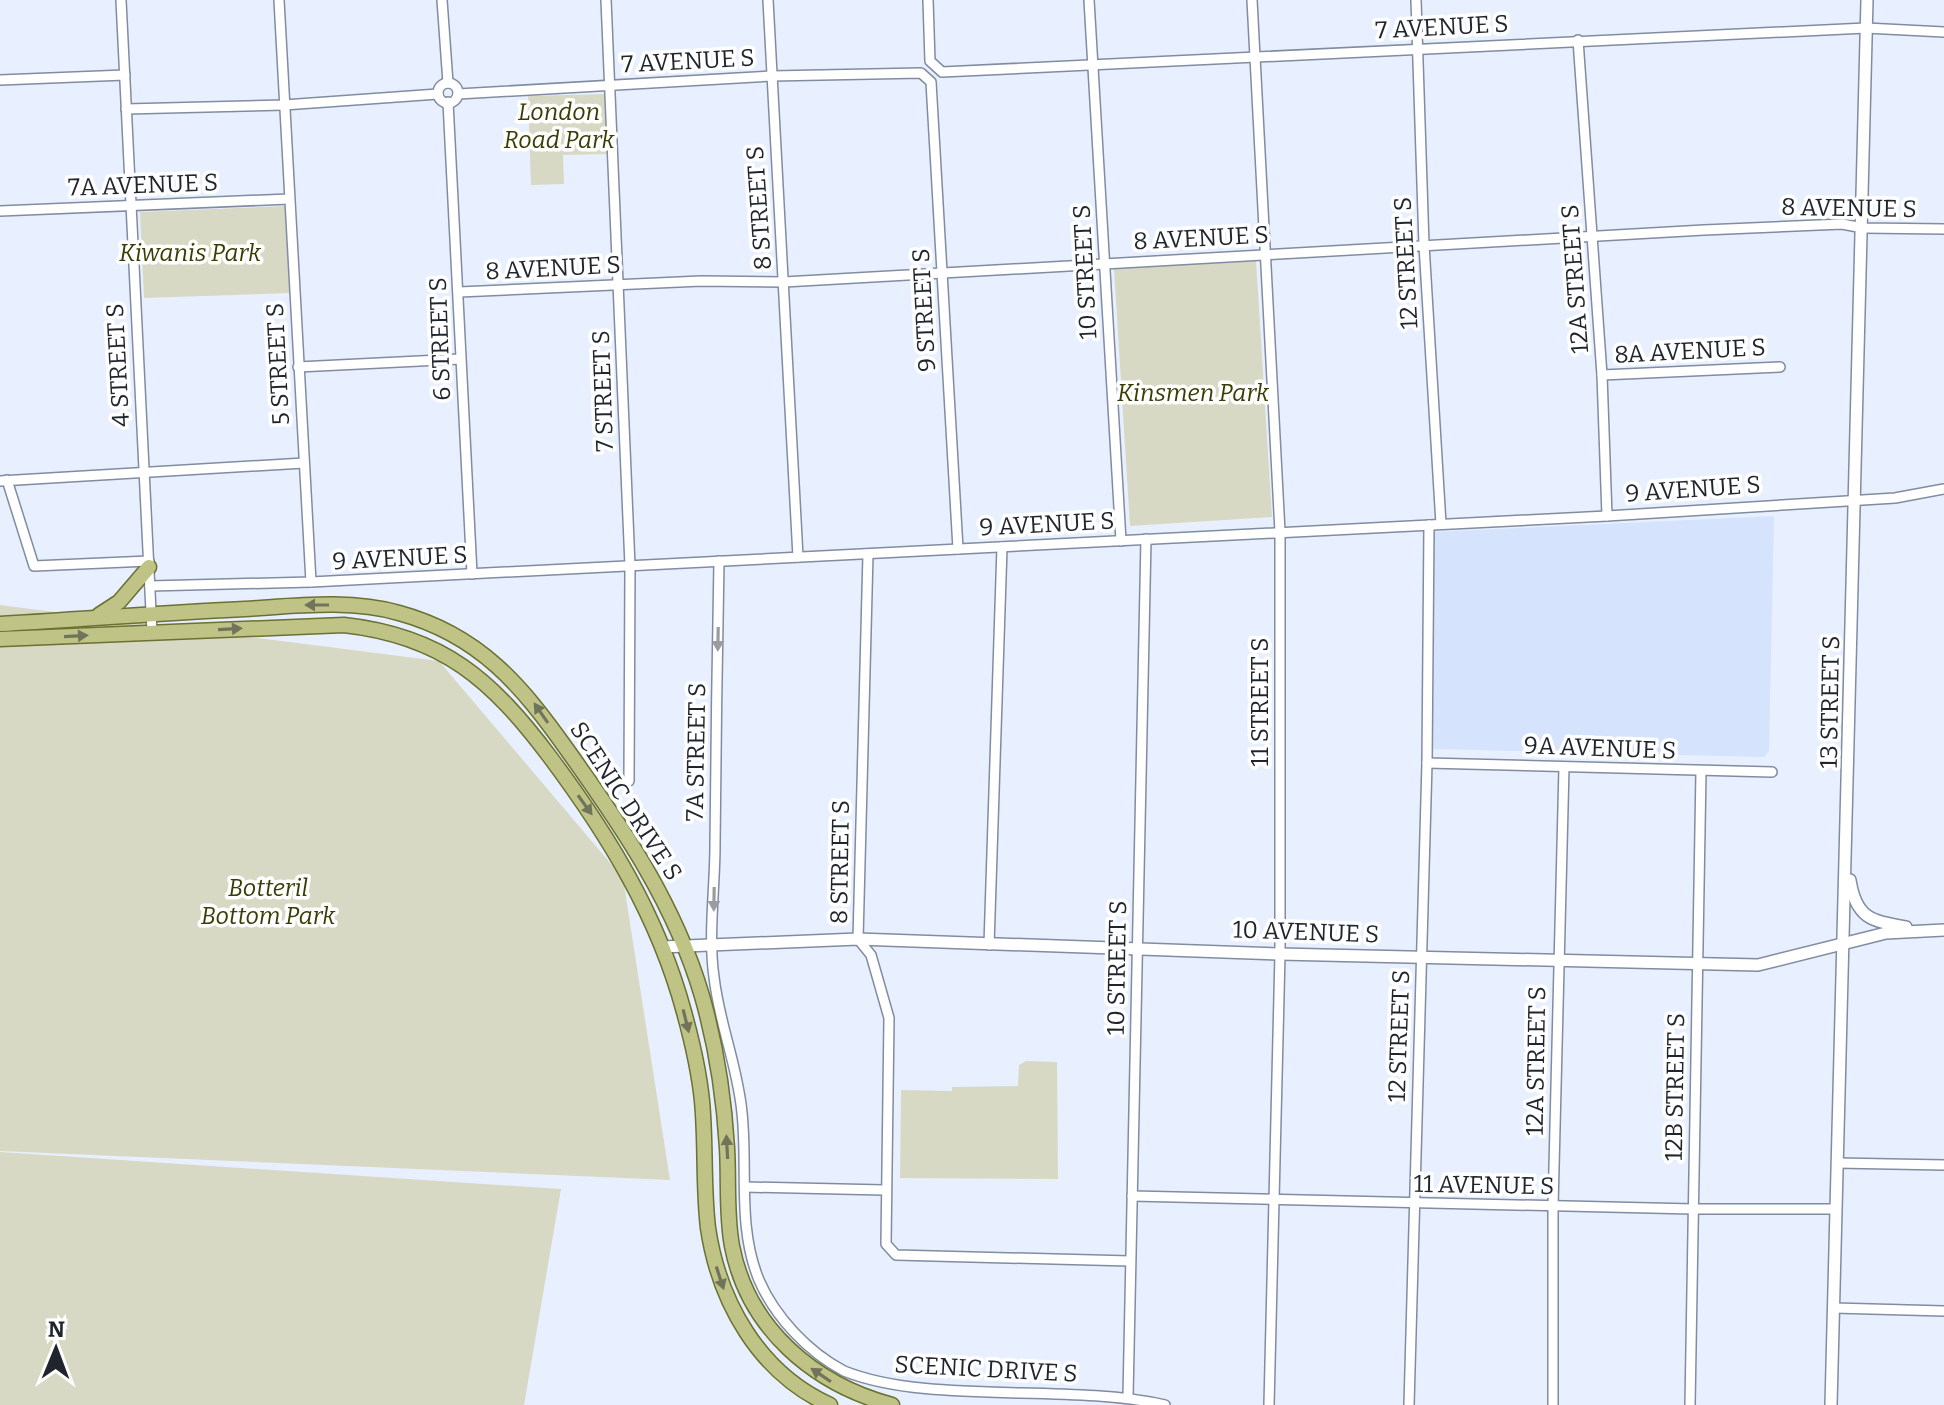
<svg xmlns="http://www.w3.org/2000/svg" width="1944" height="1405" font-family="Bitter,serif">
<rect width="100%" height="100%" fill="#e8f0ff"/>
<path fill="#d6e3fd" d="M 1774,516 L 1769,751 L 1764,757 L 1432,749 L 1433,532 Z"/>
<g fill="#d7d9c5">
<path d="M 606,94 L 607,154 L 563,155 L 564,184 L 531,185 L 528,96 Z"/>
<path d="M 285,206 L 290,293 L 144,298 L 140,212 Z"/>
<path d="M 1256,260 L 1272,517 L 1130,526 L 1114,269 Z"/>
<path d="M 0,605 L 439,661 L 623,878 L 670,1180 L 0,1151 Z"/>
<path d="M 1026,1061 L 1057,1062 L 1058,1179 L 900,1178 L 901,1090 L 952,1091 L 952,1087 L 1018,1086 L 1019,1065 Z"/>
<path d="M 0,1152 L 561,1189 L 524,1405 L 0,1405 Z"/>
</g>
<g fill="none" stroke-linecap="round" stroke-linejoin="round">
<defs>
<g id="minor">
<path d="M 121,0 L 152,632"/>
<path d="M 279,0 L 311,582"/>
<path d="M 442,0 L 448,83"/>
<path d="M 606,0 L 630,566 L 629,781"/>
<path d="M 768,0 L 798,557"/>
<path d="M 928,0 L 930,61 L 942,72 L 1866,28 L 1944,32"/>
<path d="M 1089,0 L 1121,541"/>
<path d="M 1252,0 L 1280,532 L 1280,954 L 1269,1405"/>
<path d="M 1416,0 L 1424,245 L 1441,524"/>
<path d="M 1578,40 L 1602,375 L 1607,516"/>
<path d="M 0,80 L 125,75"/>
<circle cx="448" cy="93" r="10"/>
<path d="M 458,94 L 772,76 L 921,73 L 931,82 L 958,549"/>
<path d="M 448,102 L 472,574"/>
<path d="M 126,109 L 284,105 L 438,94"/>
<path d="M 0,211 L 289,199"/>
<path d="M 459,292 L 701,281 L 784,282 L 1704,230 L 1842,224 L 1863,228 L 1944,229"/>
<path d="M 298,367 L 460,359"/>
<path d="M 1602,375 L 1780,367"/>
<path d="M 7,480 L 34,566 L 149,561"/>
<path d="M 0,481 L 304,463"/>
<path d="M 868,554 L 858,939 L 871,955 L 889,1018 L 886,1244 L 896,1255 L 1130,1261"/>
<path d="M 719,561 C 717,656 716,750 715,845 C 715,888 708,935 714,977 C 719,1023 738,1067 742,1113 C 748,1169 737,1227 759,1280 C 775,1317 808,1352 844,1371 C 928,1405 1068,1383 1165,1405"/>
<path d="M 150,586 L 311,582 L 1607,516 L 1895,498 L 1944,489"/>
<path d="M 1427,763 L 1772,772"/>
<path d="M 989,945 L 1002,547"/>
<path d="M 1837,1163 L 1944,1165"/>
<path d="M 745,1187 L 884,1190"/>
<path d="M 1132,1196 L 1693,1209 L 1836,1209"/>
<path d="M 1834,1308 L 1944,1311"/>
<path d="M 1128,1397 L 1146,539"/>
<path d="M 1409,1405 L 1427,763 L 1429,525"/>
<path d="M 1553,1405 L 1553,1207 L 1564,767"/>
<path d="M 1690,1405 L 1701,771"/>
</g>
<g id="tertiary">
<path d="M 1850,880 C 1856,919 1872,921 1906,927"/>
<path d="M 662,947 L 858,939 L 1280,954 L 1758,965 L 1886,933 L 1944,930"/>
<path d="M 1831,1405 L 1867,0"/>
</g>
<g id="primary">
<path d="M 99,615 L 119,602 L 149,567"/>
<path d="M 0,624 C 82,619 163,613 245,609 C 295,606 350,599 399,613 C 480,635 522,686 568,751 C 623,828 675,904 702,996 C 716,1045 724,1097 727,1148 C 729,1181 726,1214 732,1246 C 748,1329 814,1384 892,1405"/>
<path d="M 0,639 L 344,625 C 443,636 492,680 550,757 C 609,836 658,916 684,1012 C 692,1041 699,1071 702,1101 C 706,1143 703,1186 708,1228 C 719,1302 759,1373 830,1405"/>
</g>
</defs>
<use href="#minor" stroke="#808ca2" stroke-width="12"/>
<use href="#tertiary" stroke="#808ca2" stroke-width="14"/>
<use href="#primary" stroke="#6b7132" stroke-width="17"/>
<use href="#minor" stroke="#fff" stroke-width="9"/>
<use href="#tertiary" stroke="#fff" stroke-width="11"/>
<use href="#primary" stroke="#bfc386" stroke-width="14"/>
</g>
<defs><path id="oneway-solid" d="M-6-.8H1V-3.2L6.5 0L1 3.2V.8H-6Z" transform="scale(2)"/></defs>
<g fill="#6f745a">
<use href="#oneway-solid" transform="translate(317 605) rotate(180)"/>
<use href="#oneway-solid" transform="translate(230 629) rotate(-3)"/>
<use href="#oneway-solid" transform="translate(76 636) rotate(-3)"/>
<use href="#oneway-solid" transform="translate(541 713) rotate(-125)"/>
<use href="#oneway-solid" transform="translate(585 805) rotate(54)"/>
<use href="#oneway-solid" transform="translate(686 1021) rotate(76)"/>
<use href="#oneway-solid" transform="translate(727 1147) rotate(-93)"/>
<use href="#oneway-solid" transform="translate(720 1278) rotate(72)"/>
<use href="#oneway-solid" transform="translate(821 1375) rotate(-146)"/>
</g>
<g fill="#9a9ca0">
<use href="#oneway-solid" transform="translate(718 639) rotate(91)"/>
<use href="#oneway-solid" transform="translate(714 899) rotate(91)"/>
</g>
<g text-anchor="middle" stroke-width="7" stroke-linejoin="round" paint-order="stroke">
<g font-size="24" fill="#1f242d" stroke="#fff">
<text transform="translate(1442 27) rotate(-3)" y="8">7 AVENUE S</text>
<text transform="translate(688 61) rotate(-3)" y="8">7 AVENUE S</text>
<text transform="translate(143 185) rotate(-2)" y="8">7A AVENUE S</text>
<text transform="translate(759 208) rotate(-94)" y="8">8 STREET S</text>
<text transform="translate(1849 208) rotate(1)" y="8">8 AVENUE S</text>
<text transform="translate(1201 238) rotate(-3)" y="8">8 AVENUE S</text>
<text transform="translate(1406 263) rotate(-93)" y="8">12 STREET S</text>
<text transform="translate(553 268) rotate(-3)" y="8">8 AVENUE S</text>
<text transform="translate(1085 272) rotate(-93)" y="8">10 STREET S</text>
<text transform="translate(1575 279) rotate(-94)" y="8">12A STREET S</text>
<text transform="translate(924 310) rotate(-93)" y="8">9 STREET S</text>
<text transform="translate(440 339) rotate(-92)" y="8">6 STREET S</text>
<text transform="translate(1690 351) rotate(-3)" y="8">8A AVENUE S</text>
<text transform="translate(278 364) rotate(-93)" y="8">5 STREET S</text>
<text transform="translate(118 365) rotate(-93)" y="8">4 STREET S</text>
<text transform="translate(603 391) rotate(-92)" y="8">7 STREET S</text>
<text transform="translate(1693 489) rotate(-4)" y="8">9 AVENUE S</text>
<text transform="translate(1047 524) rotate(-3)" y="8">9 AVENUE S</text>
<text transform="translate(400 558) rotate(-3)" y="8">9 AVENUE S</text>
<text transform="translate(1260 702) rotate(-90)" y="8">11 STREET S</text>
<text transform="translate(1830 702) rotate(-89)" y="8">13 STREET S</text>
<text transform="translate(1600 748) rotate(2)" y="8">9A AVENUE S</text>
<text transform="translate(696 752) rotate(-89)" y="8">7A STREET S</text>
<text transform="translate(626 801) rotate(57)" y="8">SCENIC DRIVE S</text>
<text transform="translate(840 862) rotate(-89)" y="8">8 STREET S</text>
<text transform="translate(1306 932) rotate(2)" y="8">10 AVENUE S</text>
<text transform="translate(1117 968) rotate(-89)" y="8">10 STREET S</text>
<text transform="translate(1399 1036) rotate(-88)" y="8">12 STREET S</text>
<text transform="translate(1536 1061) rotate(-89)" y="8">12A STREET S</text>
<text transform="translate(1675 1087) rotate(-89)" y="8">12B STREET S</text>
<text transform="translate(1484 1185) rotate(1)" y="8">11 AVENUE S</text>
<text transform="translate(986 1369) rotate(3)" y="8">SCENIC DRIVE S</text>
</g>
<g font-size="24" font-style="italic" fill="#393c03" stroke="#fff">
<text x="559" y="120">London<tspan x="559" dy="28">Road Park</tspan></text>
<text x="190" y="261">Kiwanis Park</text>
<text x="1193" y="401">Kinsmen Park</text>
<text x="268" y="896">Botteril<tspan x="268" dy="28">Bottom Park</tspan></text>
</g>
</g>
<g transform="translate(56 1349) rotate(1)" stroke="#ffffff" stroke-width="6" paint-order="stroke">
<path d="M0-6L14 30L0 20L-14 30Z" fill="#1f242d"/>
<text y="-12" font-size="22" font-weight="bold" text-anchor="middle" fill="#1f242d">N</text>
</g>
</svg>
